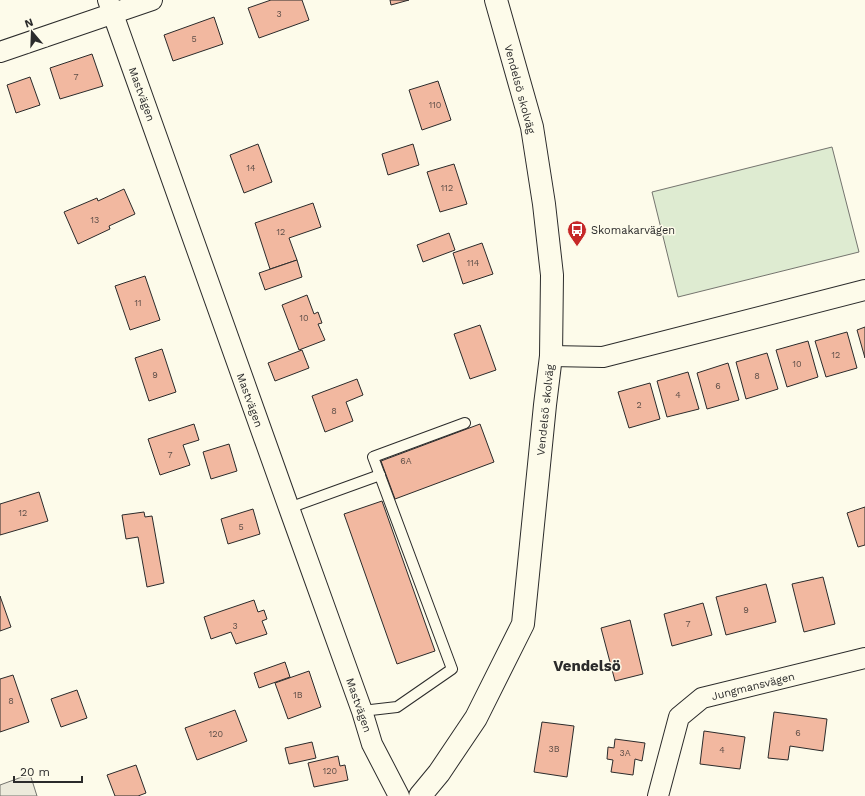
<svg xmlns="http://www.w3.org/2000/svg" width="865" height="796" font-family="'Work Sans',sans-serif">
<rect width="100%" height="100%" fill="#fdfbea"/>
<path fill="#deebd1" stroke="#74746e" d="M 832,147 L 859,252 L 678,297 L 652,192 Z"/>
<path fill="#eceadb" stroke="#74746e" d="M 30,774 L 37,796 L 0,796 L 0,785 Z"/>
<g fill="#f2b8a0" stroke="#2b2b2b">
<path d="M 271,0 L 302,0 L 309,20 L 259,38 L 248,8 Z"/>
<path d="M 390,0 L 409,0 L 391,5 Z"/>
<path d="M 214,17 L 223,44 L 173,61 L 164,35 Z"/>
<path d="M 92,54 L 103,86 L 60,99 L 50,68 Z"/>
<path d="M 30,77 L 40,105 L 16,113 L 7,85 Z"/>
<path d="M 438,81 L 451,120 L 422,130 L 409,90 Z"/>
<path d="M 258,144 L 272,182 L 244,193 L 230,155 Z"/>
<path d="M 413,144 L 419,165 L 388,175 L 382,154 Z"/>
<path d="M 454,164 L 467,204 L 440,212 L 427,172 Z"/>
<path d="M 124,189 L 135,214 L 109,226 L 110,229 L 78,244 L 64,212 L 97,198 L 98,201 Z"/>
<path d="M 313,203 L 321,227 L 289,238 L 297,260 L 270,269 L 255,223 Z"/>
<path d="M 449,233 L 455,250 L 423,262 L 417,245 Z"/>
<path d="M 482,243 L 493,274 L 463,284 L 453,253 Z"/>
<path d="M 297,260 L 302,277 L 265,290 L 259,273 Z"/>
<path d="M 145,276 L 160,320 L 130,330 L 115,286 Z"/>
<path d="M 307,295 L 314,314 L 318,312 L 322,323 L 318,324 L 325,340 L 299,350 L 282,305 Z"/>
<path d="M 480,325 L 496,370 L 470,379 L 454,334 Z"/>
<path d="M 865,327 L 865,358 L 857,330 Z"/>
<path d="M 847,332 L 857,368 L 826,377 L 815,341 Z"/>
<path d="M 808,341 L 818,377 L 787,387 L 776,350 Z"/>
<path d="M 162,349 L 176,392 L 149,401 L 135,358 Z"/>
<path d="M 302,350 L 309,368 L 275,381 L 268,363 Z"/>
<path d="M 767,353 L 778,389 L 746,399 L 736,362 Z"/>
<path d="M 728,363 L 739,400 L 707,409 L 697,373 Z"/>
<path d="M 688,372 L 699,409 L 667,417 L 657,381 Z"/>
<path d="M 357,379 L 363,395 L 346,402 L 353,421 L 325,432 L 312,396 Z"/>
<path d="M 650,383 L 660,419 L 629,428 L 618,392 Z"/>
<path d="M 194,424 L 199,440 L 183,445 L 190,465 L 160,475 L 148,439 Z"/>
<path d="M 480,424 L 494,462 L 395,499 L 381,461 Z"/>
<path d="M 229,444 L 237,471 L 211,479 L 203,452 Z"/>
<path d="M 39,492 L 48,521 L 0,535 L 0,504 Z"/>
<path d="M 382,501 L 435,651 L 397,664 L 344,514 Z"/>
<path d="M 865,507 L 865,545 L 858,547 L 847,513 Z"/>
<path d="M 253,509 L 260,534 L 228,544 L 221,519 Z"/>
<path d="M 144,512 L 145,517 L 152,516 L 164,583 L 147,587 L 138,537 L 126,539 L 122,515 Z"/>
<path d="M 823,577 L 835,624 L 804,632 L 792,584 Z"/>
<path d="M 766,584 L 776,622 L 726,635 L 716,597 Z"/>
<path d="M 0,596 L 11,627 L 0,631 Z"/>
<path d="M 254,600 L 258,612 L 264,610 L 267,619 L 262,621 L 267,634 L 236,644 L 231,632 L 211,639 L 204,617 Z"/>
<path d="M 703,603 L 712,635 L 672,646 L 664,614 Z"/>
<path d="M 630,620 L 643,674 L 615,681 L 601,628 Z"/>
<path d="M 285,662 L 290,677 L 259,688 L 254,673 Z"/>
<path d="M 309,671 L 321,707 L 288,719 L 275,683 Z"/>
<path d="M 13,675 L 29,722 L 0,732 L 0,679 Z"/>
<path d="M 77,690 L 87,718 L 61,727 L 51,699 Z"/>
<path d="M 235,710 L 247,741 L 197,760 L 185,728 Z"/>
<path d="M 774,712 L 827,719 L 823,751 L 790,746 L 788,760 L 768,758 Z"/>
<path d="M 542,722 L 574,726 L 567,777 L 534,772 Z"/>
<path d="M 704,731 L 745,737 L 740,769 L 700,764 Z"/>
<path d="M 615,739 L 645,743 L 642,761 L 635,759 L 633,775 L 611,772 L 613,760 L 607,759 L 608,747 L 614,748 Z"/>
<path d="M 312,742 L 316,758 L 289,764 L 285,748 Z"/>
<path d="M 338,756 L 340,766 L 345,765 L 348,780 L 314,787 L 308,763 Z"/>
<path d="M 136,765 L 146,793 L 138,796 L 115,796 L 107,775 Z"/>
</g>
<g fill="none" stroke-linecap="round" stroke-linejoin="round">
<defs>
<g id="service">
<path d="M 289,508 L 380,475"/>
<path d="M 362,711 L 397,707 L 452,669 L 373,457 L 465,423"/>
</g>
<g id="minor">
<path d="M 108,0 L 289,508 L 362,711 L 372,744 L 399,796"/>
<path d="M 0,52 L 152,0"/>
<path d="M 551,356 L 603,357 L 865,290"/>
<path d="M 658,796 L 679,717 L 702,698 L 865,658"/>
</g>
<path id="tertiary" d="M 420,796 L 439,773 L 476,718 L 523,624 L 545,405 L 551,356 L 552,275 L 544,204 L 532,127 L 496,0"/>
</defs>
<use href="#service" stroke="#2b2b2b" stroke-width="12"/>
<use href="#minor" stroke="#2b2b2b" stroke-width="22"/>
<use href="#tertiary" stroke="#2b2b2b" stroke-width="24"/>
<use href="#service" stroke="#fdfbea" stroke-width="10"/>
<use href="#minor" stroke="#fdfbea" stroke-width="20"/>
<use href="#tertiary" stroke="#fdfbea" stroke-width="22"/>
</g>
<defs>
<symbol id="bus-pin" viewBox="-11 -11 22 30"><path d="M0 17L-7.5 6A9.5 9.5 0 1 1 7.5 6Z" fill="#c62828" stroke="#fdfbea"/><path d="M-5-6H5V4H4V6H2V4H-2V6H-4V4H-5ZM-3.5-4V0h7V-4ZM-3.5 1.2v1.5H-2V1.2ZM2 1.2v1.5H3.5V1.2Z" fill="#fff"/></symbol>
</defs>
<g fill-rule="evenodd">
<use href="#bus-pin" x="566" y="219" width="22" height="30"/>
</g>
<g text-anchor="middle" stroke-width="3" stroke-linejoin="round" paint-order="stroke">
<g font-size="9" fill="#5d4e48">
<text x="279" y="17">3</text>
<text x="194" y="42">5</text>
<text x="76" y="80">7</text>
<text x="435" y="108">110</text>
<text x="251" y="171">14</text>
<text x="447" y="191">112</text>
<text x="95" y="223">13</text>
<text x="281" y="235">12</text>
<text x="473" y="266">114</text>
<text x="138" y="306">11</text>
<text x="304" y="321">10</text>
<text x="836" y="358">12</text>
<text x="797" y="367">10</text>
<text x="155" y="378">9</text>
<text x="757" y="379">8</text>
<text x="718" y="389">6</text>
<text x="678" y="398">4</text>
<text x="639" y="408">2</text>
<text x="334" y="414">8</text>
<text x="170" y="458">7</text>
<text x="406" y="464">6A</text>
<text x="23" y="516">12</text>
<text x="241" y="530">5</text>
<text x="746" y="613">9</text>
<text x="688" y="627">7</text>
<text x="235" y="629">3</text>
<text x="298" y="698">1B</text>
<text x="11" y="704">8</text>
<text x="798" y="736">6</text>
<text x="216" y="737">120</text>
<text x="554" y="752">3B</text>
<text x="722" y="753">4</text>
<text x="625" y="756">3A</text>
<text x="330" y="774">120</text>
</g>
<g font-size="11" fill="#2b2b2b" stroke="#fdfbea">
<text transform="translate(520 89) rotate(75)" y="4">Vendelsö skolväg</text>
<text transform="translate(142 94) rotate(70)" y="4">Mastvägen</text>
<text transform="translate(250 400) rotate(70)" y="4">Mastvägen</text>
<text transform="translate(545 410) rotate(-84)" y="4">Vendelsö skolväg</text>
<text transform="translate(753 686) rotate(-14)" y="4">Jungmansvägen</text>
<text transform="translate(359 705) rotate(71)" y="4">Mastvägen</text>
</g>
<g font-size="11" fill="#2b2b2b" stroke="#fdfbea" text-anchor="start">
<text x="591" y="234">Skomakarvägen</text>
</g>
<g font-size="15" font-weight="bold" fill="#2b2b2b" stroke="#fdfbea">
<text x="587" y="671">Vendelsö</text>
</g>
</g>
<g transform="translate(32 32) rotate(341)" stroke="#fdfbea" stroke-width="3" paint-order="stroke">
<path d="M0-3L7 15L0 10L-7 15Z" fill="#2b2b2b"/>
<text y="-6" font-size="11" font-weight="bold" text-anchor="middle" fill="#2b2b2b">N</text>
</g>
<path d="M14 776v6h68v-6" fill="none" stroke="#2b2b2b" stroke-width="2"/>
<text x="20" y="776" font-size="12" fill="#2b2b2b" stroke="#fdfbea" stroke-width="3" paint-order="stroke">20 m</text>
</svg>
